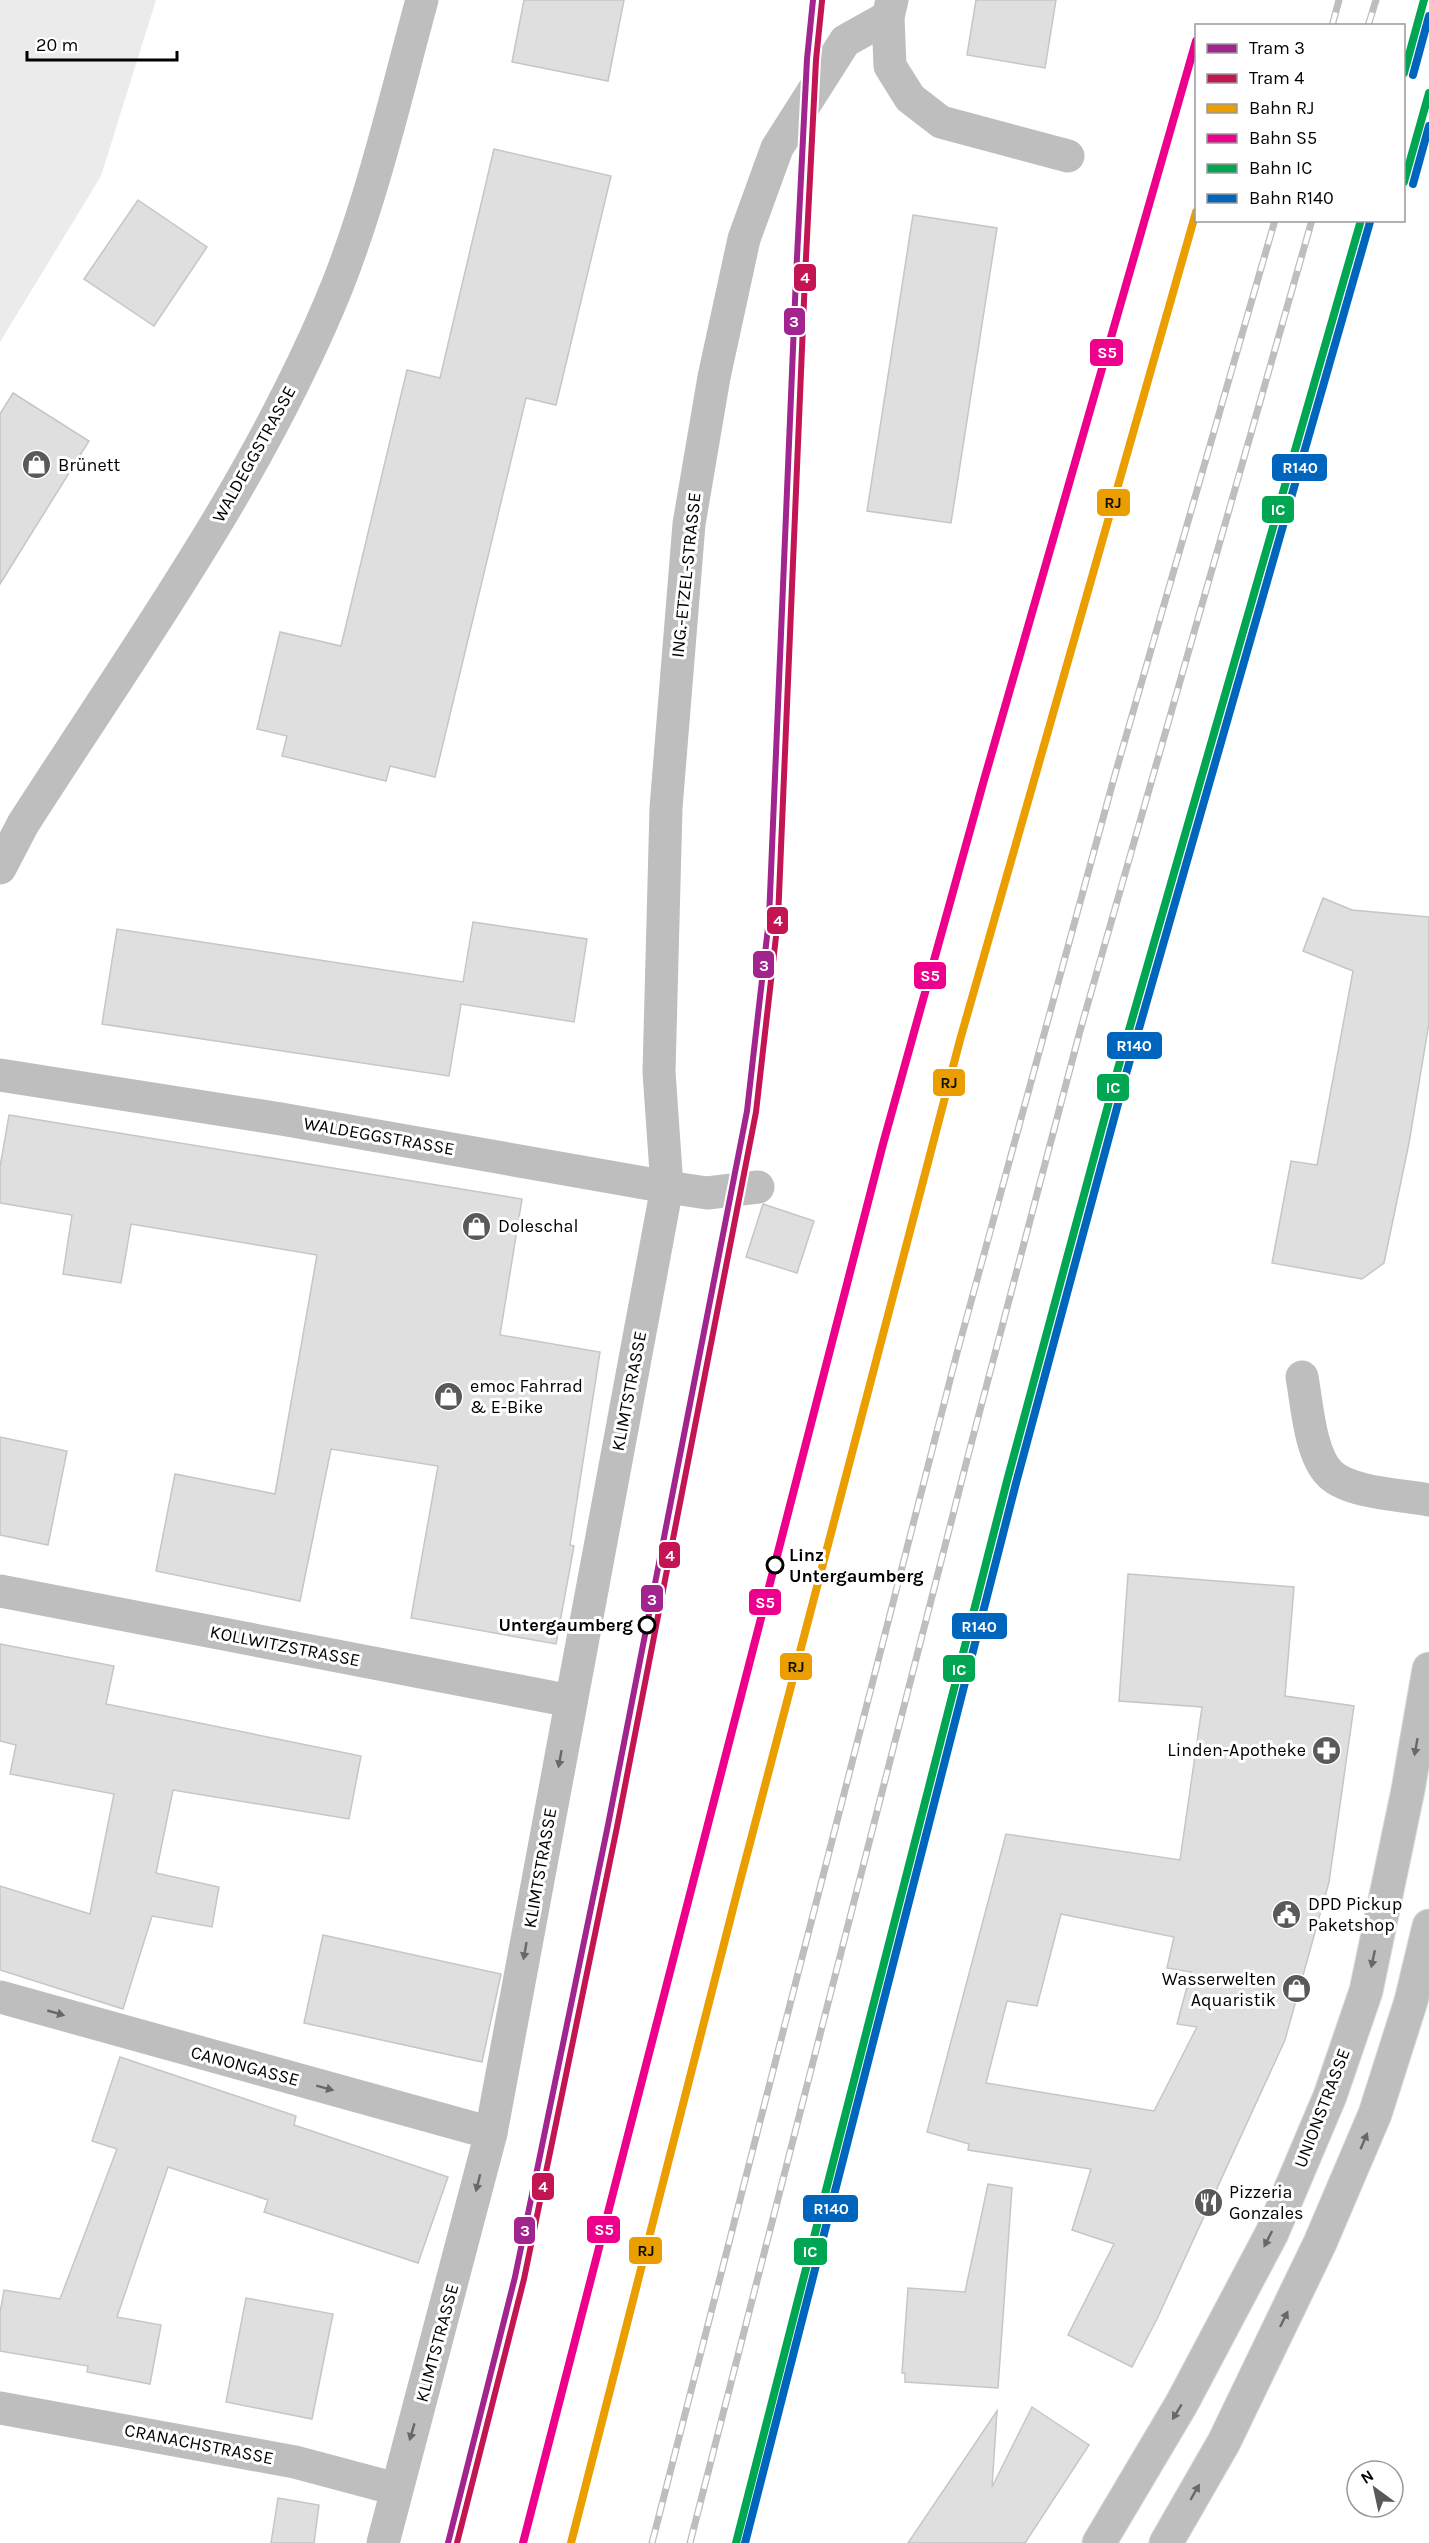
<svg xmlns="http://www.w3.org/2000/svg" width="1429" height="2543" font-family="Karla,sans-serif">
<rect width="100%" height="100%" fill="#fff"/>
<path fill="#ebebeb" d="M 0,0 L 156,0 L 101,176 L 0,342 Z"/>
<g fill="#dfdfdf" stroke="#c6c6c6" stroke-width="1.5" fill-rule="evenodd">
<path d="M 524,0 L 624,0 L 608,81 L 512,62 Z"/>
<path d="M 976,0 L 1056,0 L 1045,68 L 967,55 Z"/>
<path d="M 494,149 L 611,176 L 556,405 L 526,398 L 435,777 L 390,766 L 386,781 L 282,756 L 287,736 L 257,729 L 280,632 L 341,646 L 407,370 L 440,378 Z"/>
<path d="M 138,200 L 207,247 L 154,326 L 84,279 Z"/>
<path d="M 913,215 L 997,228 L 951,523 L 867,511 Z"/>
<path d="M 13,393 L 89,441 L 0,584 L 0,414 Z"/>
<path d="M 1323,898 L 1352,910 L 1429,917 L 1429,1023 L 1409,1143 L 1384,1263 L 1362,1279 L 1272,1263 L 1291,1161 L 1317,1165 L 1353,971 L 1303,951 Z"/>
<path d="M 473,922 L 587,939 L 574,1022 L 461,1004 L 449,1076 L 102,1024 L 117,929 L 463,982 Z"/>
<path d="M 9,1115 L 522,1199 L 500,1335 L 600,1352 L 570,1545 L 574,1546 L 556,1644 L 411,1618 L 438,1466 L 331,1449 L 300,1601 L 156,1571 L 175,1474 L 275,1494 L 317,1255 L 131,1224 L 121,1283 L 63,1274 L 72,1215 L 0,1203 L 0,1167 Z"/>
<path d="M 763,1204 L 814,1221 L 797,1273 L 746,1257 Z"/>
<path d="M 0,1437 L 67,1451 L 48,1545 L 0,1535 Z"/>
<path d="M 1128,1574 L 1294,1587 L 1285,1696 L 1354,1706 L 1329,1882 L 1285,2040 L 1157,2319 L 1132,2367 L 1068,2335 L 1114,2244 L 1072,2230 L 1091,2169 L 968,2150 L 969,2144 L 927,2132 L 1006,1834 L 1180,1860 L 1202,1707 L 1119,1701 ZM 1061,1914 L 1174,1937 L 1167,1968 L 1191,1972 L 1177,2024 L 1197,2027 L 1154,2111 L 986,2083 L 1007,2001 L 1037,2006 Z"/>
<path d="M 0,1644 L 114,1666 L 106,1704 L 361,1756 L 349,1819 L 173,1790 L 156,1873 L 219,1887 L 212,1927 L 152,1916 L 123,2009 L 0,1970 L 0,1886 L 90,1914 L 114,1794 L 10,1774 L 16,1745 L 0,1741 Z"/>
<path d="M 323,1935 L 501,1974 L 482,2062 L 304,2023 Z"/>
<path d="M 120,2057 L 296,2116 L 294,2125 L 448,2177 L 418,2263 L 264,2212 L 268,2200 L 168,2167 L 117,2317 L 161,2325 L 150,2384 L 87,2372 L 88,2366 L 0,2351 L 0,2313 L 4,2290 L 60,2299 L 117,2149 L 92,2141 Z"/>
<path d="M 988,2184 L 1012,2188 L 998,2388 L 905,2382 L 905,2373 L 902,2373 L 908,2288 L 965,2292 Z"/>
<path d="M 246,2298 L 333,2314 L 312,2419 L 226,2402 Z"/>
<path d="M 1032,2407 L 1089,2445 L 1025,2543 L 908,2543 L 997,2411 L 992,2487 Z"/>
<path d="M 278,2498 L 319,2505 L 314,2543 L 271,2543 Z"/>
</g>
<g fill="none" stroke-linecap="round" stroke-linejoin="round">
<defs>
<g id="primary">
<path d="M 1099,2543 L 1182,2403 L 1272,2233 L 1330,2096 L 1366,1991 L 1408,1790 L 1429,1669"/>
<path d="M 1166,2543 L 1224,2442 L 1320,2243 L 1375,2114 L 1411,2001 L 1429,1926"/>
</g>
</defs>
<use href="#primary" stroke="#dbdbdb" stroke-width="35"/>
<g stroke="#bebebe" stroke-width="33">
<path d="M 892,0 L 888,17 L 890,66 L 910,98 L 941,122 L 1068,156"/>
<path d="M 0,868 L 23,824 C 135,649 260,478 338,284 C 374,192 396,95 422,0"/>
<path d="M 0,1075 L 281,1119 L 667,1187 L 707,1193 L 758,1187"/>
<path d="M 1302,1377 C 1307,1404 1310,1455 1330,1474 C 1349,1493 1403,1495 1429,1500"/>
<path d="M 0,1591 L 571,1701"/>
<path d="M 0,1997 L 491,2133"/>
<path d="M 0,2408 L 295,2462 L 396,2489"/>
<path d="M 383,2543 L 491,2133 L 667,1187 L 659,1072 L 666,808 L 689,524 L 714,377 L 744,239 L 777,148 L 845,41 L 888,17"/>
</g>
<use href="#primary" stroke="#bebebe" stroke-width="33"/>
<defs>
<g id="rail">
<path d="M 1332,26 L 1339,0"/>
<path d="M 1368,26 L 1376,0"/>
<path d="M 652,2543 L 957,1353 L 1114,778 L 1275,220"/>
<path d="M 690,2543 L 969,1452 L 1080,1031 L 1312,220"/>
</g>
</defs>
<use href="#rail" stroke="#bebebe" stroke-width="7"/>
<use href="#rail" stroke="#fff" stroke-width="4.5" stroke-dasharray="14" stroke-linecap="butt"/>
<defs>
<path id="rail-1" d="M 571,2543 L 739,1885 L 960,1040 L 1196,212"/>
<path id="rail-2" d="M 523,2543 L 883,1144 L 984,780 L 1196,41"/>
<g id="rail-3">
<path d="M 1404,73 L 1424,0"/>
<path d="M 1404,182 L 1429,93"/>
<path d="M 736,2543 L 1007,1481 L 1117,1072 L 1361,220"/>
</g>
<g id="rail-4">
<path d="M 1413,75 L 1429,16"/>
<path d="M 1413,184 L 1429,126"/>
<path d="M 745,2543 L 1016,1483 L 1126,1074 L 1370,222"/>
</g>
</defs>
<use href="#rail-1" stroke="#fff" stroke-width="12"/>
<use href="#rail-2" stroke="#fff" stroke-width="12"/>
<use href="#rail-3" stroke="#fff" stroke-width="12"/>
<use href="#rail-4" stroke="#fff" stroke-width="12"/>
<use href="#rail-1" stroke="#eb9e00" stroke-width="8"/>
<use href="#rail-2" stroke="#ec008c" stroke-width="8"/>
<use href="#rail-3" stroke="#00a651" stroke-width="8"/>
<use href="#rail-4" stroke="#0065bd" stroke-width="8"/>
<defs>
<path id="tram-1" d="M 448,2543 L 515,2277 L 608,1825 L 747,1111 L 769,919 L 796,277 L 807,59 L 813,0"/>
<path id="tram-2" d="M 457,2543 L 524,2279 L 617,1827 L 756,1112 L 778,919 L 805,277 L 816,60 L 822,1"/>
</defs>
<use href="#tram-1" stroke="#fff" stroke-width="10"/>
<use href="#tram-2" stroke="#fff" stroke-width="10"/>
<use href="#tram-1" stroke="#a1248f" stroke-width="6"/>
<use href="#tram-2" stroke="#c31553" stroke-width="6"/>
</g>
<defs><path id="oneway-solid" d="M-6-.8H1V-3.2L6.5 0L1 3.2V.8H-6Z" transform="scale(1.5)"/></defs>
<g fill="#686868">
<use href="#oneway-solid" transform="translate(1416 1747) rotate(100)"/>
<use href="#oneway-solid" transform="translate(560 1759) rotate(100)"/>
<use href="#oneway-solid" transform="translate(525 1951) rotate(100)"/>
<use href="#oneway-solid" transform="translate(1373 1959) rotate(102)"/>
<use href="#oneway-solid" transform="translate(56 2013) rotate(16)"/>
<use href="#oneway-solid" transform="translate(325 2088) rotate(15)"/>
<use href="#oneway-solid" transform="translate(1364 2141) rotate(-67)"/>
<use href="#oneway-solid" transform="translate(478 2183) rotate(104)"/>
<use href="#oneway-solid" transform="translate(1268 2239) rotate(117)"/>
<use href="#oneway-solid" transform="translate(1284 2319) rotate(-64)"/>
<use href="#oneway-solid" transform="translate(1177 2412) rotate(121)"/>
<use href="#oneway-solid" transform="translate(412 2432) rotate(106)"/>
<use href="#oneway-solid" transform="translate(1195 2492) rotate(-60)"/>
</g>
<defs>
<symbol id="shop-disc" viewBox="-11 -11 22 22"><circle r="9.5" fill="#595959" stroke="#fff"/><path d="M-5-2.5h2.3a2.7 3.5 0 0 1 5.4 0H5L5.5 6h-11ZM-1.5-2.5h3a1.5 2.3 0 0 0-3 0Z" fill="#fff"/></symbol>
<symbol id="pharmacy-disc" viewBox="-11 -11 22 22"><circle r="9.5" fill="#595959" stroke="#fff"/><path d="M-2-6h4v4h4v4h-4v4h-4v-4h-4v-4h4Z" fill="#fff"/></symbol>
<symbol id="civic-disc" viewBox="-11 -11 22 22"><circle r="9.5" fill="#595959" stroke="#fff"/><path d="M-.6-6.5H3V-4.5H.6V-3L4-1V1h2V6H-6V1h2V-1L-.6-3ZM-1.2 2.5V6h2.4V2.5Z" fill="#fff"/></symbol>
<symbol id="restaurant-disc" viewBox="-11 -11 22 22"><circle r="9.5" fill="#595959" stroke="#fff"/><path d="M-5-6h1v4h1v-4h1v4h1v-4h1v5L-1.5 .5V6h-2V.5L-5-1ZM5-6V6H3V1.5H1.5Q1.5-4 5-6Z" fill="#fff"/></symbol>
</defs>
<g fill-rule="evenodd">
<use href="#shop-disc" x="20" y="448" width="33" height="33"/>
<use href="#shop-disc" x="460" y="1210" width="33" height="33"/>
<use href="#shop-disc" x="432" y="1380" width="33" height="33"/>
<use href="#pharmacy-disc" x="1310" y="1734" width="33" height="33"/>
<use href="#civic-disc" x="1270" y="1898" width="33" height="33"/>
<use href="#shop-disc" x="1280" y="1972" width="33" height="33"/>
<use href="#restaurant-disc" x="1192" y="2186" width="33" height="33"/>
</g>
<g fill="#fff" stroke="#000" stroke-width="3">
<circle cx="775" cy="1565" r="8"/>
<circle cx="647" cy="1625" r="8"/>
</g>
<g text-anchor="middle" stroke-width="6" stroke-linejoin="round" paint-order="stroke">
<g font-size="18" fill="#000" stroke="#fff">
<text transform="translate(254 454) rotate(-61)" y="6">WALDEGGSTRASSE</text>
<text transform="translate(686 575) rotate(-84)" y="6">ING.-ETZEL-STRASSE</text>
<text transform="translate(379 1136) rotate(10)" y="6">WALDEGGSTRASSE</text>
<text transform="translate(629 1391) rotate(-79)" y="6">KLIMTSTRASSE</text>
<text transform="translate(285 1646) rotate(11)" y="6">KOLLWITZSTRASSE</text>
<text transform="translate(540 1868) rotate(-80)" y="6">KLIMTSTRASSE</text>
<text transform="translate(245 2066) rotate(15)" y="6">CANONGASSE</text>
<text transform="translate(1322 2108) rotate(-69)" y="6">UNIONSTRASSE</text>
<text transform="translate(437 2343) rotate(-75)" y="6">KLIMTSTRASSE</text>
<text transform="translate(199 2444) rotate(11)" y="6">CRANACHSTRASSE</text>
</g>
<g font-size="18" fill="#000" stroke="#fff" text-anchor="start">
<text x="58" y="471">Brünett</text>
<text x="498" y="1232">Doleschal</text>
<text x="470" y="1392">emoc Fahrrad<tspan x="470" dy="21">&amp; E-Bike</tspan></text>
<text x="1306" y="1756" text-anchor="end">Linden-Apotheke</text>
<text x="1308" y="1910">DPD Pickup<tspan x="1308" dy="21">Paketshop</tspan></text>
<text x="1276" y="1985" text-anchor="end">Wasserwelten<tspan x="1276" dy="21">Aquaristik</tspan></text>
<text x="1229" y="2198">Pizzeria<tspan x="1229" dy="21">Gonzales</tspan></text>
</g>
<g font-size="18" font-weight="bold" fill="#000" stroke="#fff" text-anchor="start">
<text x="789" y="1561">Linz<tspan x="789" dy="21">Untergaumberg</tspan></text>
<text x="633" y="1631" text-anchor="end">Untergaumberg</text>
</g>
</g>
<g stroke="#fff" stroke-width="2">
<rect x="793" y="263" width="24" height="29" rx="6" fill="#c31553"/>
<rect x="783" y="307" width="23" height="29" rx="6" fill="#a1248f"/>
<rect x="1089" y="338" width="35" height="29" rx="6" fill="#ec008c"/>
<rect x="1271" y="453" width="57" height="29" rx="6" fill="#0065bd"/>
<rect x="1096" y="488" width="35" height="29" rx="6" fill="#eb9e00"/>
<rect x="1261" y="495" width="34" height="29" rx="6" fill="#00a651"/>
<rect x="766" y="906" width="23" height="29" rx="6" fill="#c31553"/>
<rect x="752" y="950" width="23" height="29" rx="6" fill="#a1248f"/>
<rect x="913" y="961" width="34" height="29" rx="6" fill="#ec008c"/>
<rect x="1106" y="1031" width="57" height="29" rx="6" fill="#0065bd"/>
<rect x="932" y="1068" width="34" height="29" rx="6" fill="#eb9e00"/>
<rect x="1096" y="1073" width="34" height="29" rx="6" fill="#00a651"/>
<rect x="658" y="1541" width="23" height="28" rx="6" fill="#c31553"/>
<rect x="640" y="1584" width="24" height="29" rx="6" fill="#a1248f"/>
<rect x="748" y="1588" width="34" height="28" rx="6" fill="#ec008c"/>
<rect x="951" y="1612" width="57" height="28" rx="6" fill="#0065bd"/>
<rect x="779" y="1652" width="34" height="29" rx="6" fill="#eb9e00"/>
<rect x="942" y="1654" width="34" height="29" rx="6" fill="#00a651"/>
<rect x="531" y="2172" width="24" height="29" rx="6" fill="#c31553"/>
<rect x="802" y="2194" width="57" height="29" rx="6" fill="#0065bd"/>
<rect x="586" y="2215" width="35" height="29" rx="6" fill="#ec008c"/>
<rect x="513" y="2216" width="23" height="29" rx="6" fill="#a1248f"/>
<rect x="628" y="2236" width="35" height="29" rx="6" fill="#eb9e00"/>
<rect x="793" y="2237" width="35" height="29" rx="6" fill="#00a651"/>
</g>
<g font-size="16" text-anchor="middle" font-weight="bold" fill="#fff">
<text x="805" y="283">4</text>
<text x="794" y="327">3</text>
<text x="1107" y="358">S5</text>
<text x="1300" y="473">R140</text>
<text x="1278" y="515">IC</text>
<text x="778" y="926">4</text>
<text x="764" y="971">3</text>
<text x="930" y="981">S5</text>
<text x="1134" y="1051">R140</text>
<text x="1113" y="1093">IC</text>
<text x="670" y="1561">4</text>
<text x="652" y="1605">3</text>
<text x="765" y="1608">S5</text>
<text x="979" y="1632">R140</text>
<text x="959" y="1675">IC</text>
<text x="543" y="2192">4</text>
<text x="831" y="2214">R140</text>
<text x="604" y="2235">S5</text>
<text x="525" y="2236">3</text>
<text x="810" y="2257">IC</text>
</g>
<g font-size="16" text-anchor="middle" font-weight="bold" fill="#111">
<text x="1113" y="508">RJ</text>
<text x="949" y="1088">RJ</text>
<text x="796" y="1672">RJ</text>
<text x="646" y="2256">RJ</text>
</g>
<rect x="1195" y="24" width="210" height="198" fill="#ffffff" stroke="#999999" stroke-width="1.5"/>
<rect x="1207" y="44" width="30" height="9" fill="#a1248f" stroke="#999999" stroke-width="1.5"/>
<text x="1249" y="54" font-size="18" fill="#000000">Tram 3</text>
<rect x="1207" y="74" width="30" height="9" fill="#c31553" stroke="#999999" stroke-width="1.5"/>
<text x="1249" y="84" font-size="18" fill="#000000">Tram 4</text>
<rect x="1207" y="104" width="30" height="9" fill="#eb9e00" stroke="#999999" stroke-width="1.5"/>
<text x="1249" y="114" font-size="18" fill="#000000">Bahn RJ</text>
<rect x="1207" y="134" width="30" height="9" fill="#ec008c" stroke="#999999" stroke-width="1.5"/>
<text x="1249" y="144" font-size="18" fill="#000000">Bahn S5</text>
<rect x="1207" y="164" width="30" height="9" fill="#00a651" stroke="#999999" stroke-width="1.5"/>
<text x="1249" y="174" font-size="18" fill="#000000">Bahn IC</text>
<rect x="1207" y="194" width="30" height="9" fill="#0065bd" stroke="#999999" stroke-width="1.5"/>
<text x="1249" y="204" font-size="18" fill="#000000">Bahn R140</text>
<g transform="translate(1375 2489) rotate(327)"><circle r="28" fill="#ffffff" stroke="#999999" stroke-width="1.5"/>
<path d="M0-4.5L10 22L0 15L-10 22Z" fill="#595959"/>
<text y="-9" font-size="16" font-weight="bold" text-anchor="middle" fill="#000000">N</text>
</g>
<path d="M27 51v9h150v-9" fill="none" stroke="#000000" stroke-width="3"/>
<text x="36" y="51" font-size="18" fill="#000000" stroke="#ffffff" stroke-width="4.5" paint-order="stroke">20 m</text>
</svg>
